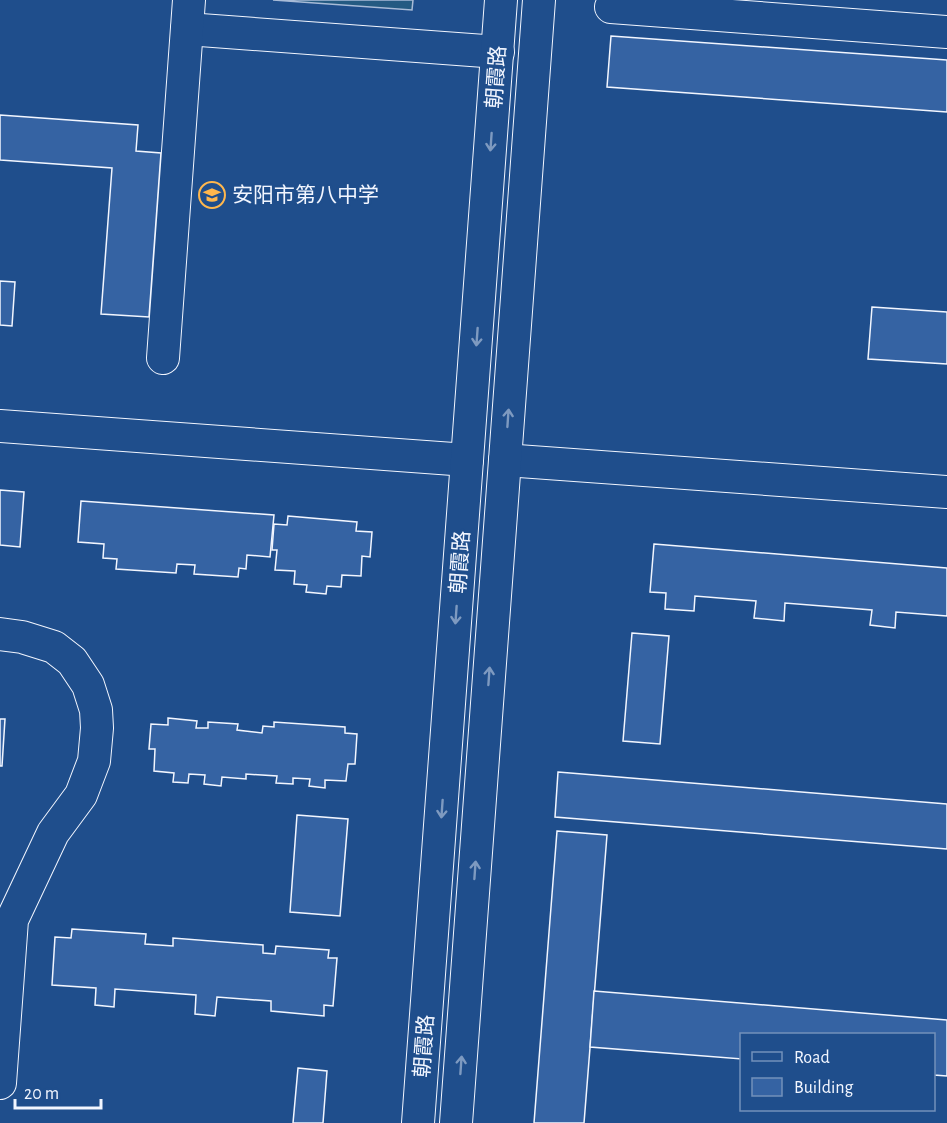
<svg xmlns="http://www.w3.org/2000/svg" width="947" height="1123" font-family="'Alegreya Sans','Noto Sans SC',sans-serif">
<rect width="100%" height="100%" fill="#1f4e8c"/>
<path fill="#245a82" stroke="#a8bbd7" stroke-width="1.5" d="M 273,0 L 413,0 L 412,10 Z"/>
<g fill="#3563a3" stroke="#f2f6ff" stroke-width="1.5">
<path d="M 611,36 L 947,60 L 947,112 L 607,87 Z"/>
<path d="M 0,115 L 138,125 L 136,151 L 161,153 L 149,317 L 101,314 L 112,168 L 0,160 Z"/>
<path d="M 0,281 L 15,282 L 12,326 L 0,325 Z"/>
<path d="M 872,307 L 947,312 L 947,364 L 868,359 Z"/>
<path d="M 0,490 L 24,492 L 20,547 L 0,545 Z"/>
<path d="M 81,501 L 274,515 L 270,557 L 247,555 L 246,569 L 239,568 L 238,577 L 194,574 L 195,565 L 177,564 L 176,573 L 116,569 L 117,559 L 103,558 L 104,544 L 78,542 Z"/>
<path d="M 288,516 L 357,522 L 356,531 L 372,532 L 370,557 L 362,556 L 361,576 L 342,575 L 341,587 L 327,586 L 326,594 L 306,592 L 307,585 L 294,584 L 295,571 L 275,570 L 277,550 L 272,550 L 274,524 L 287,525 Z"/>
<path d="M 654,544 L 947,568 L 947,616 L 896,612 L 895,628 L 870,625 L 872,610 L 785,603 L 784,621 L 754,618 L 756,601 L 695,596 L 694,611 L 665,609 L 666,593 L 650,592 Z"/>
<path d="M 632,633 L 669,636 L 660,744 L 623,741 Z"/>
<path d="M 168,718 L 197,721 L 196,728 L 208,728 L 208,722 L 238,724 L 237,730 L 262,733 L 263,726 L 274,727 L 274,722 L 345,727 L 345,733 L 357,734 L 355,764 L 348,764 L 346,781 L 325,780 L 325,788 L 309,786 L 310,779 L 293,778 L 293,784 L 276,783 L 277,776 L 246,774 L 246,779 L 222,777 L 221,786 L 204,784 L 205,775 L 189,774 L 188,783 L 173,782 L 174,773 L 154,771 L 155,749 L 149,749 L 151,724 L 168,725 Z"/>
<path d="M 0,719 L 5,719 L 2,766 L 0,766 Z"/>
<path d="M 558,772 L 947,804 L 947,849 L 555,817 Z"/>
<path d="M 297,815 L 348,819 L 340,916 L 290,912 Z"/>
<path d="M 557,831 L 607,835 L 584,1123 L 534,1123 Z"/>
<path d="M 72,929 L 146,934 L 145,944 L 173,946 L 173,938 L 263,945 L 263,953 L 275,954 L 276,946 L 329,950 L 328,958 L 337,958 L 333,1006 L 324,1005 L 324,1016 L 271,1011 L 271,1001 L 217,997 L 215,1016 L 195,1014 L 196,995 L 115,989 L 114,1007 L 95,1005 L 96,988 L 52,985 L 55,937 L 71,938 Z"/>
<path d="M 594,991 L 947,1020 L 947,1076 L 934,1075 L 934,1034 L 742,1034 L 742,1059 L 590,1047 Z"/>
<path d="M 298,1068 L 327,1071 L 323,1123 L 293,1123 Z"/>
</g>
<g fill="none" stroke-linecap="round" stroke-linejoin="round">
<defs>
<g id="minor">
<path d="M 611,7 L 947,32"/>
<path d="M 187,29 L 498,52"/>
<path d="M 163,358 L 189,0"/>
<path d="M 0,426 L 467,460"/>
<path d="M 505,460 L 947,492"/>
<path d="M 0,634 L 22,637 L 54,647 L 72,661 L 88,685 L 96,710 L 97,728 L 94,761 L 81,795 L 53,833 L 12,920 L 0,1083"/>
<path d="M 418,1123 L 501,0"/>
<path d="M 456,1123 L 539,0"/>
</g>
</defs>
<use href="#minor" stroke="#f2f6ff" stroke-width="34"/>
<use href="#minor" stroke="#1f4e8c" stroke-width="32"/>
</g>
<defs><path id="oneway-shaft" d="M-6 0H5M1.5-3L5.5 0L1.5 3" fill="none" stroke-width="1.6" stroke-linecap="round" stroke-linejoin="round" transform="scale(1.5)"/></defs>
<g stroke="#7e9ac0">
<use href="#oneway-shaft" transform="translate(491 142) rotate(94)"/>
<use href="#oneway-shaft" transform="translate(477 337) rotate(94)"/>
<use href="#oneway-shaft" transform="translate(508 418) rotate(-86)"/>
<use href="#oneway-shaft" transform="translate(456 615) rotate(94)"/>
<use href="#oneway-shaft" transform="translate(489 676) rotate(-86)"/>
<use href="#oneway-shaft" transform="translate(442 809) rotate(94)"/>
<use href="#oneway-shaft" transform="translate(475 870) rotate(-86)"/>
<use href="#oneway-shaft" transform="translate(461 1065) rotate(-86)"/>
</g>
<defs>
<symbol id="school-ring" viewBox="-11 -11 22 22"><circle r="9.5" fill="#1f4e8c" stroke="#ffb74d" stroke-width="1.5"/><path d="M0-5L7-2L0 1L-7-2ZM-4 1L0 2.5L4 1V4Q0 6-4 4Z" fill="#ffb74d"/></symbol>
</defs>
<g fill-rule="evenodd">
<use href="#school-ring" x="197" y="180" width="30" height="30"/>
</g>
<g text-anchor="middle" stroke-width="4.5" stroke-linejoin="round" paint-order="stroke">
<g font-size="21" fill="#f2f6ff" stroke="#1f4e8c">
<text transform="translate(496 77) rotate(-86)" y="7">朝霞路</text>
<text transform="translate(460 562) rotate(-86)" y="7">朝霞路</text>
<text transform="translate(424 1046) rotate(-86)" y="7">朝霞路</text>
</g>
<g font-size="21" fill="#f2f6ff" stroke="#1f4e8c" text-anchor="start">
<text x="232" y="202">安阳市第八中学</text>
</g>
</g>
<rect x="740" y="1033" width="195" height="78" fill="#1f4e8c" stroke="#7391ba" stroke-width="1.5"/>
<rect x="752" y="1052" width="30" height="9" fill="#1f4e8c" stroke="#7391ba" stroke-width="1.5"/>
<text x="794" y="1063" font-size="18" fill="#f2f6ff">Road</text>
<rect x="752" y="1078" width="30" height="18" fill="#3563a3" stroke="#7391ba" stroke-width="1.5"/>
<text x="794" y="1093" font-size="18" fill="#f2f6ff">Building</text>
<path d="M15 1099v9h86v-9" fill="none" stroke="#f2f6ff" stroke-width="3"/>
<text x="24" y="1099" font-size="18" fill="#f2f6ff" stroke="#1f4e8c" stroke-width="4.5" paint-order="stroke">20 m</text>
</svg>
